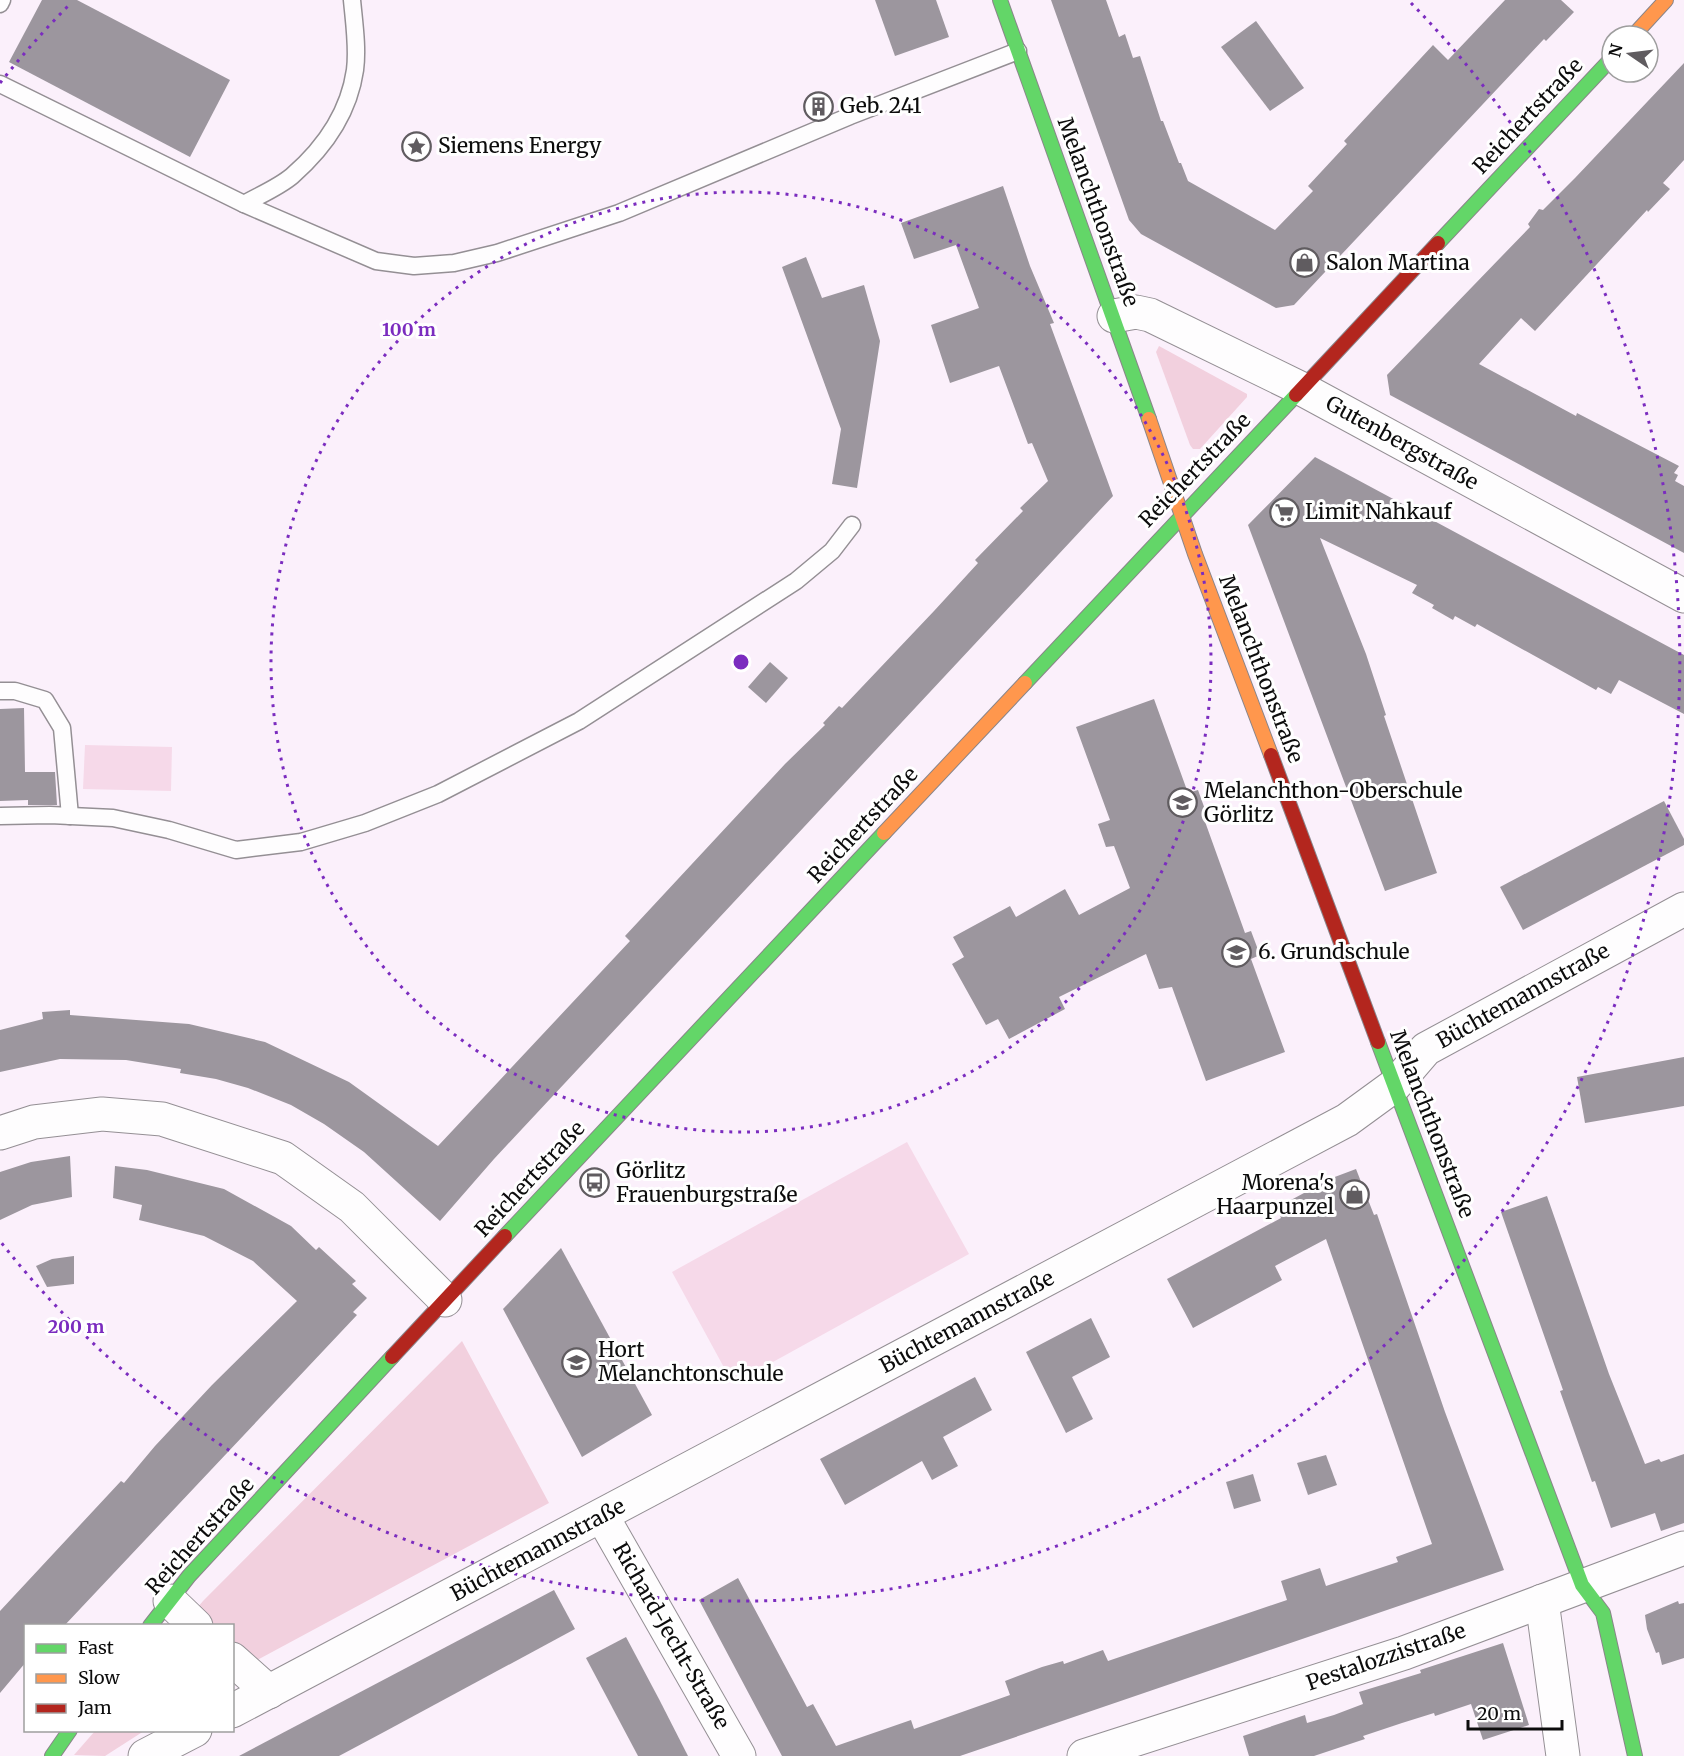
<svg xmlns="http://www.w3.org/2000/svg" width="1684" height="1756" font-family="Merriweather,serif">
<rect width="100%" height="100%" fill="#fbf0fb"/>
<g fill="#f2d0de">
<path d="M 1159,346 L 1247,394 L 1247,397 L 1200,449 L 1193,449 L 1190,445 L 1156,352 Z"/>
<path d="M 462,1341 L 549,1503 L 233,1673 L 232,1626 L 182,1626 L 203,1601 Z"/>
<path d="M 95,1731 L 95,1730 L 144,1731 L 105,1756 L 74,1755 Z"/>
</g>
<g fill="#f6d9e9">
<path d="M 85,745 L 172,747 L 171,791 L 83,789 Z"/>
<path d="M 907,1142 L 969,1254 L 733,1384 L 672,1272 Z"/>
</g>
<g fill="#9c969e">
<path d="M 42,0 L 77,0 L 230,80 L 190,157 L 9,62 Z"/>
<path d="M 875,0 L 936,0 L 949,37 L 895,56 Z"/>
<path d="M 1051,0 L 1106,0 L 1119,37 L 1125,34 L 1133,58 L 1140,56 L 1161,121 L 1163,121 L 1179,163 L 1181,163 L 1188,181 L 1275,230 L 1313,191 L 1308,186 L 1347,144 L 1344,141 L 1433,45 L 1448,60 L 1505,0 L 1561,0 L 1574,12 L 1546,41 L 1544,39 L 1294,305 L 1276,308 L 1141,234 L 1129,220 Z"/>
<path d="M 1256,21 L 1304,88 L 1270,111 L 1221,47 Z"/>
<path d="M 1684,63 L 1684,160 L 1663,183 L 1670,189 L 1648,212 L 1647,210 L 1535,331 L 1521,318 L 1479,364 L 1576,416 L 1577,413 L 1679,466 L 1674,473 L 1678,475 L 1675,481 L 1684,486 L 1684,553 L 1390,395 L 1387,375 L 1530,227 L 1528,224 L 1539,209 L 1543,210 L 1575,178 Z"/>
<path d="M 1003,186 L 1030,266 L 1054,323 L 1050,324 L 1113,496 L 494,1159 L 440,1221 L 364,1152 L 324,1124 L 291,1105 L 248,1088 L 216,1079 L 180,1073 L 181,1069 L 126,1060 L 60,1059 L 0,1072 L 0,1030 L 43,1019 L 42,1012 L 70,1010 L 70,1015 L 189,1024 L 265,1042 L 349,1082 L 438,1146 L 630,941 L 625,936 L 785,764 L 825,725 L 823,723 L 839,706 L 842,708 L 934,611 L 978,563 L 975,560 L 1023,511 L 1020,508 L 1048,481 L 1032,443 L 1028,444 L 999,366 L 950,383 L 931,325 L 979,308 L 956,245 L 914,259 L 901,223 Z"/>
<path d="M 806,257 L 822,298 L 864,285 L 880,341 L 857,488 L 832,484 L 841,429 L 782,267 Z"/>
<path d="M 1315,457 L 1684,655 L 1684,714 L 1619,680 L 1611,694 L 1598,687 L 1596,690 L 1477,624 L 1475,627 L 1455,616 L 1453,620 L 1432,608 L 1434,605 L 1412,593 L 1417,585 L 1320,538 L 1366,654 L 1386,715 L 1384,716 L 1437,873 L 1385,891 L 1248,525 Z"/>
<path d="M 770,662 L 788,678 L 766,703 L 748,687 Z"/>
<path d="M 1154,699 L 1188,793 L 1198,790 L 1207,815 L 1203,816 L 1245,933 L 1251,931 L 1260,955 L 1251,959 L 1285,1052 L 1206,1081 L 1172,987 L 1159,989 L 1146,954 L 1059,997 L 1065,1009 L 1009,1039 L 998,1019 L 986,1025 L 952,964 L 964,957 L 953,937 L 1010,906 L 1016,917 L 1065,889 L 1079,915 L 1130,888 L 1114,846 L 1106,847 L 1098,824 L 1110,820 L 1076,727 Z"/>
<path d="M 24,708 L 25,772 L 55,772 L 57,805 L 28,805 L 28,800 L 0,801 L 0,709 Z"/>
<path d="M 1664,801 L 1684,839 L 1684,845 L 1523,930 L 1500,887 Z"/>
<path d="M 1684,1057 L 1684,1106 L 1585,1123 L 1577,1077 Z"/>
<path d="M 70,1156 L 72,1197 L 32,1205 L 0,1220 L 0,1172 L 31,1162 Z"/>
<path d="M 115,1166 L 147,1170 L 224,1189 L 291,1226 L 316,1250 L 319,1247 L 356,1281 L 352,1284 L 367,1298 L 353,1312 L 357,1315 L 64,1626 L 26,1626 L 26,1662 L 0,1693 L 0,1611 L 121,1481 L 124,1483 L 155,1446 L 212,1385 L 297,1301 L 253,1261 L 204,1236 L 139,1220 L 142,1205 L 113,1198 Z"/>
<path d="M 1356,1169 L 1374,1215 L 1377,1214 L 1445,1412 L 1504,1570 L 960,1756 L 782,1756 L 699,1600 L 738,1578 L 807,1707 L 813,1704 L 836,1746 L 911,1720 L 914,1729 L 1010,1695 L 1005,1681 L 1042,1667 L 1063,1661 L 1064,1664 L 1103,1650 L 1108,1661 L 1287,1600 L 1281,1581 L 1320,1568 L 1326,1586 L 1398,1562 L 1396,1557 L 1432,1544 L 1326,1239 L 1275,1266 L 1282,1280 L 1193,1328 L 1167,1279 L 1281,1218 L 1276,1208 L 1332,1178 Z"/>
<path d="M 1547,1196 L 1609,1374 L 1645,1464 L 1659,1459 L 1661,1462 L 1684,1454 L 1684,1523 L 1661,1531 L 1655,1513 L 1611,1528 L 1595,1481 L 1592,1482 L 1560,1391 L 1563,1390 L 1501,1212 Z"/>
<path d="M 561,1248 L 652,1415 L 582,1457 L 503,1309 Z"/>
<path d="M 74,1256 L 74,1284 L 47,1287 L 36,1266 L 52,1259 Z"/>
<path d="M 1091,1318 L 1110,1357 L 1072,1377 L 1093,1419 L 1066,1433 L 1026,1352 Z"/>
<path d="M 975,1377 L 992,1410 L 943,1437 L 958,1466 L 932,1480 L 922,1461 L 845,1505 L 820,1459 Z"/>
<path d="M 1326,1455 L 1337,1485 L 1308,1495 L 1297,1463 Z"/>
<path d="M 1253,1474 L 1261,1501 L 1234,1509 L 1226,1482 Z"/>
<path d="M 554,1590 L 575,1629 L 384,1732 L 339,1756 L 239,1756 Z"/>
<path d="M 1678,1601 L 1679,1604 L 1684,1603 L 1684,1658 L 1662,1665 L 1659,1652 L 1656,1653 L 1647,1629 L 1645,1615 Z"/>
<path d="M 626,1637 L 660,1701 L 688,1756 L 638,1756 L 586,1658 Z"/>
<path d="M 1503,1643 L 1529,1725 L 1483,1740 L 1471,1704 L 1435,1716 L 1434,1713 L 1402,1723 L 1363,1736 L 1365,1739 L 1314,1756 L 1249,1756 L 1243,1736 L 1305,1715 L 1307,1723 L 1334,1715 L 1363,1704 L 1359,1692 L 1421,1673 L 1420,1670 Z"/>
</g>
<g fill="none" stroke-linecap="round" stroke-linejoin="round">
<defs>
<g id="lane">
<path d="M 352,0 C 354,22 358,48 355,70 C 349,112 324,148 292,176 C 279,187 260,195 244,204 L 376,261 L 414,266 L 454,263 L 497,253 L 619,213 L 850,116 L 1018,51"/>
<path d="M 0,4 L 2,0"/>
<path d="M 0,84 L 244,204"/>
<path d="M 0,691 L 15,691 L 45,700 L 62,728 L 70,816"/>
<path d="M 0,816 L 50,815 L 113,818 L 169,830 L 236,850 L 301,842 L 365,823 L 438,794 L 579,721 L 796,581 L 832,551 L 852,525"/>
</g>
<g id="street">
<path d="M 1114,316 L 1136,312 L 1150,315 L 1302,389 L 1684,596"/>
<path d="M 0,1133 L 34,1122 L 102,1114 L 162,1119 L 283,1158 L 352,1207 L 445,1300"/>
<path d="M 602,1516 L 739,1756"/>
<path d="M 170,1601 L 196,1626"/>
<path d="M 1542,1601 L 1563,1756"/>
<path d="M 232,1659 L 269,1692"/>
<path d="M 232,1711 L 1347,1120 L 1395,1085 L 1426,1049 L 1684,909"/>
<path d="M 145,1756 L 195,1730"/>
<path d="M 1084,1756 L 1404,1653 L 1684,1548"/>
</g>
<g id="fast">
<path d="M 1000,0 L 1149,419"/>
<path d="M 1438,243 L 1612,58"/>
<path d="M 1025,683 L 1296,395"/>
<path d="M 1378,1042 L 1582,1585 L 1603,1613 L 1635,1756"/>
<path d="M 505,1236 L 884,833"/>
<path d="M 150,1626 L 189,1576 L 392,1357"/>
<path d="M 52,1756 L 70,1730"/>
</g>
<g id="slow">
<path d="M 1633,36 L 1666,0"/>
<path d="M 1149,419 L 1195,554 L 1271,755"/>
<path d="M 884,833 L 1025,683"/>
</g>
<g id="jam">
<path d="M 1296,395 L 1438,243"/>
<path d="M 1271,755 L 1378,1042"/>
<path d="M 392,1357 L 505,1236"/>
</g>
</defs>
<use href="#lane" stroke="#948f94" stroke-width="19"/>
<use href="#street" stroke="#948f94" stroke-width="35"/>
<use href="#fast" stroke="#8a858a" stroke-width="16"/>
<use href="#slow" stroke="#8a858a" stroke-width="16"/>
<use href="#jam" stroke="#8a858a" stroke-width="16"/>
<use href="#lane" stroke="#fefdfe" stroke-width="16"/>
<use href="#street" stroke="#fefdfe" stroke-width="33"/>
<use href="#fast" stroke="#63d668" stroke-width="14"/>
<use href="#slow" stroke="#ff974d" stroke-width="14"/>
<use href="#jam" stroke="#b3261e" stroke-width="14"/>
</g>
<g fill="none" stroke="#7b2cbf" stroke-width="3" stroke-dasharray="3 6">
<circle cx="741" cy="662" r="470"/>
<path d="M0 83A940 940 0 0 1 71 3M1411 3A940 940 0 1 1 0 1241"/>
</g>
<defs>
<symbol id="building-ring" viewBox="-11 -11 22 22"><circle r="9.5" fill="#fff" stroke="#605c60" stroke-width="1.5"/><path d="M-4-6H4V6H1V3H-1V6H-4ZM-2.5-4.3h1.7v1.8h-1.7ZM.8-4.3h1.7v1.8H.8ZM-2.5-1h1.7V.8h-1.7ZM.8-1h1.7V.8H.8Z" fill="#605c60"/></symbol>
<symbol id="sight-ring" viewBox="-11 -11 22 22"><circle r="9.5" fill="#fff" stroke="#605c60" stroke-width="1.5"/><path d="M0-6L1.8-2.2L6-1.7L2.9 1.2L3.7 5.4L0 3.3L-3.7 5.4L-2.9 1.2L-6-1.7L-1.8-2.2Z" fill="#605c60"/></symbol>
<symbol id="shop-ring" viewBox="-11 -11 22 22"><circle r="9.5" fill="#fff" stroke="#605c60" stroke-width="1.5"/><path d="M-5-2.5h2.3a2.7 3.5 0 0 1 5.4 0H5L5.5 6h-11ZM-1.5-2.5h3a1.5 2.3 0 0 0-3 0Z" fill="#605c60"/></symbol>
<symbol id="supermarket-ring" viewBox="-11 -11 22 22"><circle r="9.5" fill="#fff" stroke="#605c60" stroke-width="1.5"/><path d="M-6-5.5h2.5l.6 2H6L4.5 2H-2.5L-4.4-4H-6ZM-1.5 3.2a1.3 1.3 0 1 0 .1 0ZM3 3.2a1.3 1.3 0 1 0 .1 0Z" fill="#605c60"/></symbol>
<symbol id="school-ring" viewBox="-11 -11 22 22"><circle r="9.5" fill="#fff" stroke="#605c60" stroke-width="1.5"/><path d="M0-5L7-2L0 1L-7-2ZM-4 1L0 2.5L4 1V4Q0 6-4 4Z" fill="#605c60"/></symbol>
<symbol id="bus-ring" viewBox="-11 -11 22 22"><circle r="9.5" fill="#fff" stroke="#605c60" stroke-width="1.5"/><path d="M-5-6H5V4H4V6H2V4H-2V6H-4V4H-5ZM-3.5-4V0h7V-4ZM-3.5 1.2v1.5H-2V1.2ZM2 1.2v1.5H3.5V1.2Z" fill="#605c60"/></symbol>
</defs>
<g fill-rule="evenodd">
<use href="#building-ring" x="802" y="90" width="33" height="33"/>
<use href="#sight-ring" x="400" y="130" width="33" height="33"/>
<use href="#shop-ring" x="1288" y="246" width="33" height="33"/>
<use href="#supermarket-ring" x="1268" y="496" width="33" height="33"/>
<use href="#school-ring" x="1166" y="786" width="33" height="33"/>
<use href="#school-ring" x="1220" y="936" width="33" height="33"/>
<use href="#bus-ring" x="578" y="1166" width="33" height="33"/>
<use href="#shop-ring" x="1338" y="1178" width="33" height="33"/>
<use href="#school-ring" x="560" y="1346" width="33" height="33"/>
</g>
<g text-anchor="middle" stroke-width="6" stroke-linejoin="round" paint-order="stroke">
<g font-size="21" fill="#0c0c0c" stroke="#fff" text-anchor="start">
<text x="840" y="113">Geb. 241</text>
<text x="438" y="153">Siemens Energy</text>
<text x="1326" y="270">Salon Martina</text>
<text x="1305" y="519">Limit Nahkauf</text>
<text x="1204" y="798">Melanchthon-Oberschule<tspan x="1204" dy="24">Görlitz</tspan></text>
<text x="1258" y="959">6. Grundschule</text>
<text x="616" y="1178">Görlitz<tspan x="616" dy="24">Frauenburgstraße</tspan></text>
<text x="1334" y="1190" text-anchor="end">Morena's<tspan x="1334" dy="24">Haarpunzel</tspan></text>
<text x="598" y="1357">Hort<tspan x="598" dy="24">Melanchtonschule</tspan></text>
</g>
<g font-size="21" fill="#0c0c0c" stroke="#fff">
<text transform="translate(1528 116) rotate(-47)" y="7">Reichertstraße</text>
<text transform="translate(1098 212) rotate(70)" y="7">Melanchthonstraße</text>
<text transform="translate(1402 443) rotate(29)" y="7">Gutenbergstraße</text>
<text transform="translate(1195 470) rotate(-46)" y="7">Reichertstraße</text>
<text transform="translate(1261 669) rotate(69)" y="7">Melanchthonstraße</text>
<text transform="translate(863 825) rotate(-47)" y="7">Reichertstraße</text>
<text transform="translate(1523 996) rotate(-29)" y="7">Büchtemannstraße</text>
<text transform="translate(1432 1124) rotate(69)" y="7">Melanchthonstraße</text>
<text transform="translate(530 1179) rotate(-47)" y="7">Reichertstraße</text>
<text transform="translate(967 1322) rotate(-28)" y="7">Büchtemannstraße</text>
<text transform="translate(200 1536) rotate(-48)" y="7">Reichertstraße</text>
<text transform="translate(538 1550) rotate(-28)" y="7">Büchtemannstraße</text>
<text transform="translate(671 1636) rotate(60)" y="7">Richard-Jecht-Straße</text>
<text transform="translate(1386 1657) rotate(-19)" y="7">Pestalozzistraße</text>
</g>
</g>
<circle cx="741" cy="662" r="9" fill="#7b2cbf" stroke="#fff" stroke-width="3"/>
<g font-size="18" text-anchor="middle" font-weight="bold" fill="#7b2cbf" stroke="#fff" stroke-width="6" stroke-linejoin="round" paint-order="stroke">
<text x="409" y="336">100 m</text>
<text x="76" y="1333">200 m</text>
</g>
<rect x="24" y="1624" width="210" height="108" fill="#ffffff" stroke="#9e9e9e" stroke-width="1.5"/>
<rect x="36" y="1644" width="30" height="9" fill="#63d668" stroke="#9e9e9e" stroke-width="1.5"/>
<text x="78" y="1654" font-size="18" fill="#0c0c0c">Fast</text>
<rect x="36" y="1674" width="30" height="9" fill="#ff974d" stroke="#9e9e9e" stroke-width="1.5"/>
<text x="78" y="1684" font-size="18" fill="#0c0c0c">Slow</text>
<rect x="36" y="1704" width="30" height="9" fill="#b3261e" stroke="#9e9e9e" stroke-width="1.5"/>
<text x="78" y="1714" font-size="18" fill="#0c0c0c">Jam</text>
<g transform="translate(1630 54) rotate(284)"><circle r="28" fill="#ffffff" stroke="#9e9e9e" stroke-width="1.5"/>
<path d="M0-4.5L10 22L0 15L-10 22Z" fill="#605c60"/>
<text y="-9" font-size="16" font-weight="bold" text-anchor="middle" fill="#0c0c0c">N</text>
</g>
<path d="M1468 1720v9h94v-9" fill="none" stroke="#0c0c0c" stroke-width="3"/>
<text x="1477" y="1720" font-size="18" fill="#0c0c0c" stroke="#ffffff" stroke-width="4.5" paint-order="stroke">20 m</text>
</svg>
